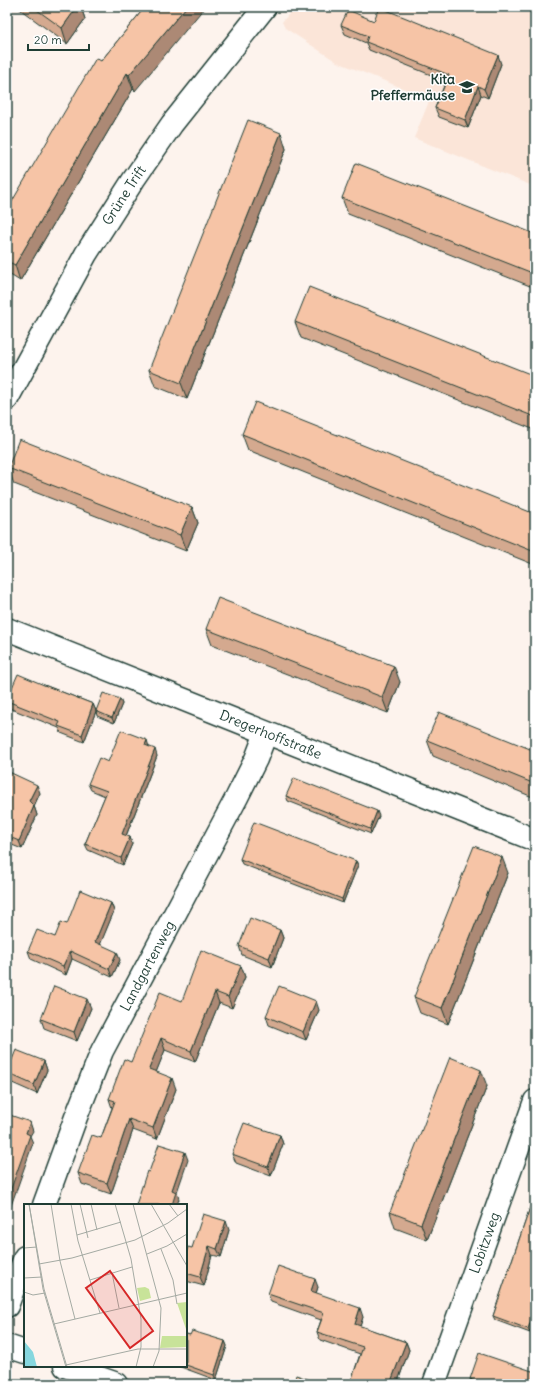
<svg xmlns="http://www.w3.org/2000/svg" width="542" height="1391" font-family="Delius,sans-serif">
<rect width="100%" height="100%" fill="#fdf3ed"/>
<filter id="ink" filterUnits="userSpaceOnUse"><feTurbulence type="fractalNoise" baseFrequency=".025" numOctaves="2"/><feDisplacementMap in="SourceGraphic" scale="8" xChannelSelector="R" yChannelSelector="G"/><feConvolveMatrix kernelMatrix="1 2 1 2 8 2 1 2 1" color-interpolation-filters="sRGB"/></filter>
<g filter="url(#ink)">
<path fill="#fbe5d8" d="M 295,7 L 535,7 L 535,187 L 414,138 L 430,99 L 337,62 L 285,28 L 282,22 Z"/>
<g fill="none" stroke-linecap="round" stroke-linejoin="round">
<defs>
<g id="minor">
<path id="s1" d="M 7,399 L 86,254 L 134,179 L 172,124 L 265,7"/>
<path id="s2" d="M 7,629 L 535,840"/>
<path id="s3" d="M 44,1205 L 76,1117 L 102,1051 L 237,797 L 256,759 L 266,733"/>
<path d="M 7,1306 L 25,1257"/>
<path d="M 7,1346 L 25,1352"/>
<path d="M 65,1366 L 117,1384"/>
<path id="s4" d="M 434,1384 L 535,1101"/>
</g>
</defs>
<use href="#minor" stroke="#1f3d34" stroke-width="25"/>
<use href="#minor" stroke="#fff" stroke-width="22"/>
</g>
<g fill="#d4a98f" stroke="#1f3d34">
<path d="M 17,7 L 81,7 L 85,19 L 67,44 Z"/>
<path d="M 145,7 L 135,91 L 133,89 L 20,281 L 7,273 L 7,210 L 101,61 Z"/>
<path d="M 374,21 L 501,64 L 488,98 L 481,95 L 468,128 L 439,117 L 435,108 L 446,81 L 369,50 L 366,43 L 345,34 L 341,25 Z"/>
<path d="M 281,133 L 286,149 L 187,399 L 155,386 L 149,370 Z"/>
<path d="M 342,198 L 535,234 L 535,288 L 348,214 Z"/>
<path d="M 295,322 L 535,376 L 535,430 L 301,338 Z"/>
<path d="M 242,434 L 535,514 L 535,565 L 248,450 Z"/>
<path d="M 8,468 L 192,507 L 198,523 L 186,551 L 14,484 Z"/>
<path d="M 206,629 L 400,682 L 388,713 L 212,645 Z"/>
<path d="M 44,685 L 93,704 L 96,711 L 84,742 L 61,733 L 59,728 L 9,708 L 7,702 L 7,699 Z"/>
<path d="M 120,699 L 122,704 L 114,723 L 97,716 L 96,711 Z"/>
<path d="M 427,740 L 535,751 L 535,798 L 433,756 Z"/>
<path d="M 149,747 L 157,756 L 126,836 L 130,837 L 132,844 L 123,865 L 88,850 L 85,844 L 105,796 L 91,790 L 88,784 L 108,762 Z"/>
<path d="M 7,771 L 40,793 L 34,806 L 37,815 L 22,849 L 7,843 Z"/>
<path d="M 286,796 L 379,816 L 371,834 L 288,801 Z"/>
<path d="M 240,859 L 356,861 L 358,865 L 343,903 L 242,864 Z"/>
<path d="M 508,873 L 448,1024 L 420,1013 L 414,997 Z"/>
<path d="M 111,903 L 114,911 L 100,944 L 120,960 L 112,977 L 72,959 L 66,975 L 31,959 L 28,951 L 55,937 L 67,924 Z"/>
<path d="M 280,930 L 283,938 L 272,967 L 242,955 L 239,946 Z"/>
<path d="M 241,966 L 245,977 L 232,1008 L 219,1003 L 195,1062 L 165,1050 L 156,1072 L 176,1089 L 157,1139 L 133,1130 L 111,1194 L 82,1184 L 78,1173 L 101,1138 L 112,1108 L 109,1099 L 131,1062 L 182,1001 Z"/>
<path d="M 91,1008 L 77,1041 L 44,1028 L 41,1019 Z"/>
<path d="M 319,1010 L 306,1040 L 269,1025 L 266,1016 Z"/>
<path d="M 44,1061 L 47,1070 L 37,1094 L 10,1082 L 7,1075 L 7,1072 Z"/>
<path d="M 487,1086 L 427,1240 L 395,1228 L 390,1212 Z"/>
<path d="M 280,1135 L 283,1144 L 271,1176 L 236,1163 L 232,1154 Z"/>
<path d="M 535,1193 L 530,1333 L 495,1320 L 493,1316 Z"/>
<path d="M 229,1230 L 221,1257 L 212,1255 L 204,1286 L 186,1281 L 186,1253 L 192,1248 Z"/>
<path d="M 318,1287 L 316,1293 L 363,1317 L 360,1326 L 406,1342 L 409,1350 L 397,1384 L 350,1384 L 360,1354 L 320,1340 L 317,1332 L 321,1320 L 271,1302 L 268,1294 Z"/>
<path d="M 186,1334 L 190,1335 L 225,1341 L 227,1346 L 216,1380 L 178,1366 L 186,1366 Z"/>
<path d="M 470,1379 L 535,1384 L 472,1384 Z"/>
</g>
<g fill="#ac8974" stroke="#1f3d34">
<path d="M 77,7 L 81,7 L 85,19 L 67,44 L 62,28 Z"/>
<path d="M 186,7 L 205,7 L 135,91 L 129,75 Z"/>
<path d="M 498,55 L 501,64 L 488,98 L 484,89 Z"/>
<path d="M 127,73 L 133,89 L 20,281 L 15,265 Z"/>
<path d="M 478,86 L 481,95 L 468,128 L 465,120 Z"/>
<path d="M 7,104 L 9,109 L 7,111 Z"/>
<path d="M 281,133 L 286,149 L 187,399 L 181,383 Z"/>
<path d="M 192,507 L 198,523 L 186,551 L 180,535 Z"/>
<path d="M 394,666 L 400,682 L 388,713 L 382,697 Z"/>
<path d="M 120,699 L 122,704 L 114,723 L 112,718 Z"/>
<path d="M 93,704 L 96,711 L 84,742 L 82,735 Z"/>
<path d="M 147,740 L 149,747 L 147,752 L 145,745 Z"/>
<path d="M 155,749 L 157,756 L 124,841 L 122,834 Z"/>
<path d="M 37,785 L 40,793 L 32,810 L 29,801 Z"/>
<path d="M 34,806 L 37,815 L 22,849 L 19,841 Z"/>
<path d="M 377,811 L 379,816 L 371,834 L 370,829 Z"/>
<path d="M 130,837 L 132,844 L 123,865 L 121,858 Z"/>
<path d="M 502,857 L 508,873 L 448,1024 L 442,1008 Z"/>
<path d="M 356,861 L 358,865 L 343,903 L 342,899 Z"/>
<path d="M 111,903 L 114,911 L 98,950 L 95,942 Z"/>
<path d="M 280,930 L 283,938 L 272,967 L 269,958 Z"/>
<path d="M 70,951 L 72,959 L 66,975 L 63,966 Z"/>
<path d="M 117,952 L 120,960 L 112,977 L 109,969 Z"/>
<path d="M 241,966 L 245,977 L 232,1008 L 228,997 Z"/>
<path d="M 215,992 L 219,1003 L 195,1062 L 191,1051 Z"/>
<path d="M 87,999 L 91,1008 L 77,1041 L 74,1032 Z"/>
<path d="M 316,1001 L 319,1010 L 306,1040 L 303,1032 Z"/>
<path d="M 161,1038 L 165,1050 L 153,1080 L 149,1069 Z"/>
<path d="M 44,1061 L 47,1070 L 37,1094 L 34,1085 Z"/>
<path d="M 481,1070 L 487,1086 L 427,1240 L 421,1224 Z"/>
<path d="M 172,1078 L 176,1089 L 157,1139 L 153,1128 Z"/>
<path d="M 129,1119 L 133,1130 L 111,1194 L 107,1183 Z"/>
<path d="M 30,1122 L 33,1131 L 30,1136 L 33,1143 L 7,1217 L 7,1200 L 26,1133 Z"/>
<path d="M 280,1135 L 283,1144 L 271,1176 L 268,1167 Z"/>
<path d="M 185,1152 L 188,1160 L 177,1192 L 179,1199 L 177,1205 L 172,1205 L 172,1190 Z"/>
<path d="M 226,1221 L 229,1230 L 221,1257 L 217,1249 Z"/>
<path d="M 209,1246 L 212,1255 L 204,1286 L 200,1277 Z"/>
<path d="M 315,1279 L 318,1287 L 314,1300 L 311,1291 Z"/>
<path d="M 360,1308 L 363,1317 L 358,1333 L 355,1324 Z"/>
<path d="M 535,1308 L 535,1318 L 530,1333 L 528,1329 Z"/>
<path d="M 225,1341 L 227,1346 L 216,1380 L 214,1375 Z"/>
<path d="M 406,1342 L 409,1350 L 397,1384 L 390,1384 Z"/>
</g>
<g fill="#f6c4a6" stroke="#1f3d34">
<path d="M 33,7 L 77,7 L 62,28 Z"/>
<path d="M 145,7 L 186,7 L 129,75 L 127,73 L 15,265 L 7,261 L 7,210 L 96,58 L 101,61 Z"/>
<path d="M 379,7 L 498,55 L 484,89 L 478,86 L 465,120 L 435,108 L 449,75 L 366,42 L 368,36 L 341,25 L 348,10 L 374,21 Z"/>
<path d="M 248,120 L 281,133 L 181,383 L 149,370 Z"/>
<path d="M 356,163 L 535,234 L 535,274 L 342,198 Z"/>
<path d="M 309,287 L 535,376 L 535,417 L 295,322 Z"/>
<path d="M 255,402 L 535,514 L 535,552 L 242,434 Z"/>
<path d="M 19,439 L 192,507 L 180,535 L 8,468 Z"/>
<path d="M 218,598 L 394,666 L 382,697 L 206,629 Z"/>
<path d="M 18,674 L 44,685 L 93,704 L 82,735 L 58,726 L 60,722 L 7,701 L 7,699 Z"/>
<path d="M 103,693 L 120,699 L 112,718 L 96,711 Z"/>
<path d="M 439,712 L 535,751 L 535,784 L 427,740 Z"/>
<path d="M 121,730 L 147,740 L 145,745 L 155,749 L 122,834 L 130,837 L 121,858 L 85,844 L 107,791 L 88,784 L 99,758 L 108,762 Z"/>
<path d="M 7,771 L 37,785 L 29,801 L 34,806 L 19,841 L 7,836 Z"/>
<path d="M 294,778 L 377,811 L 370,829 L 286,796 Z"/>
<path d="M 254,822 L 356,861 L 342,899 L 240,859 Z"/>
<path d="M 474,846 L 502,857 L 442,1008 L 414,997 Z"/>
<path d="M 80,890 L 111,903 L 95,942 L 117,952 L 109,969 L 70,951 L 63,966 L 28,951 L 37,930 L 55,937 L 61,922 L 67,924 Z"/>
<path d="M 250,918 L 280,930 L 269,958 L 239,946 Z"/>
<path d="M 201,950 L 241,966 L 228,997 L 215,992 L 191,1051 L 161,1038 L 149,1069 L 172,1078 L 153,1128 L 129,1119 L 107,1183 L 78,1173 L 92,1135 L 101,1138 L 115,1101 L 109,1099 L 124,1059 L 131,1062 L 160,992 L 182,1001 Z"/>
<path d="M 54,986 L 87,999 L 74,1032 L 41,1019 Z"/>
<path d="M 279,986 L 316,1001 L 303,1032 L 266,1016 Z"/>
<path d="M 16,1050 L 44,1061 L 34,1085 L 7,1073 L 7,1072 Z"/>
<path d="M 450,1057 L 481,1070 L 421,1224 L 390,1212 Z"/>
<path d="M 7,1114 L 30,1122 L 26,1133 L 30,1135 L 7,1200 Z"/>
<path d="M 244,1123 L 280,1135 L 268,1167 L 232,1154 Z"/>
<path d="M 159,1144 L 185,1152 L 172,1190 L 176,1192 L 172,1205 L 136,1205 L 147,1171 L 149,1172 Z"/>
<path d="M 535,1193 L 535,1281 L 533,1286 L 535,1287 L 535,1308 L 528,1329 L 493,1316 Z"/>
<path d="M 203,1214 L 226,1221 L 217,1249 L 209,1246 L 200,1277 L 186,1273 L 186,1253 L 188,1247 L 192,1248 Z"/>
<path d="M 278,1266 L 315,1279 L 311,1291 L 360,1308 L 355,1324 L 406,1342 L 390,1384 L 372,1384 L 369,1383 L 369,1384 L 350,1384 L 363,1347 L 317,1332 L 324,1313 L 268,1294 Z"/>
<path d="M 192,1331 L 225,1341 L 214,1375 L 186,1365 L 186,1334 L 190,1335 Z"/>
<path d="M 479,1353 L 535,1372 L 535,1384 L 484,1384 L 470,1379 Z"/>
<path d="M 296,1375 L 322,1384 L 293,1384 Z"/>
</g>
</g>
<defs>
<symbol id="school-bare" viewBox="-9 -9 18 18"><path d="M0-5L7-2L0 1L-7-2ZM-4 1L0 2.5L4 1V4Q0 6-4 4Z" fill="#1f3d34" stroke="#fff" stroke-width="2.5" paint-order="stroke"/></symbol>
</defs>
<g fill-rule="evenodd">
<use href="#school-bare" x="456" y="76" width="22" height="22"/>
</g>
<g text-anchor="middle" stroke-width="3" stroke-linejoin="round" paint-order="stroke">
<g font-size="14" font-weight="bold" fill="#1f3d34" stroke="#fff" text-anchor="end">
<text x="455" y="84">Kita<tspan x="455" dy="16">Pfeffermäuse</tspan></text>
</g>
<g font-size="14" fill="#1f3d34" stroke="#fff">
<text dy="5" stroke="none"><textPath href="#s1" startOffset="235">Grüne Trift</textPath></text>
<text dy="5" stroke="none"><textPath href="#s2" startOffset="284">Dregerhoffstraße</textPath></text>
<text dy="5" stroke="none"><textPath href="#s3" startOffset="261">Landgartenweg</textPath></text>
<text dy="5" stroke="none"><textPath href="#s4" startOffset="150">Lobitzweg</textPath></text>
</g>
</g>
<g transform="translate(24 1204)">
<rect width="163" height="163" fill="#fdf3ed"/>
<path d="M 163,98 L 163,128 L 153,99 Z" fill="#c8e399"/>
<path d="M 121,83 L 125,85 L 127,94 L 116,97 L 113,84 Z" fill="#c8e399"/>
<path d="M 138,132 L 163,132 L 163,143 L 136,144 Z" fill="#c8e399"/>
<path d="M 0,137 L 9,148 L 13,163 L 0,163 Z" fill="#86d7de"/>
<path fill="none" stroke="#a4aaa3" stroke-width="1" d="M 5,0 L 20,85 L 43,163M 5,0 L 19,85 L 42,163M 27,0 L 36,57 L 51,115M 47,0 L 54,37 L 76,109M 56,0 L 64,34M 67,0 L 73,26M 91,0 L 107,55 L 117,115 L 117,143 L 112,163M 109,0 L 137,104 L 135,147 L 129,163M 127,0 L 163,62M 145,0 L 154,12M 53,31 L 97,18M 0,44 L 13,43M 137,45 L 149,76 L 153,100M 123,50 L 143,42 L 163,30M 15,60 L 48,54 L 111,36 L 144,19 L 163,5M 88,69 L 95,104M 0,74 L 18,73M 66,76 L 108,63M 0,88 L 9,91 L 21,89M 30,120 L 163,89M 42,161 L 114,145 L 163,145"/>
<path fill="#d62828" fill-opacity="0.15" stroke="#d62828" stroke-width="2" d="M 86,67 L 129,127 L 106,144 L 62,84 Z"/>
<rect width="163" height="163" fill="none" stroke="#1f3d34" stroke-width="2"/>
</g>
<rect width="542" height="1391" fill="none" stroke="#fff" stroke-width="24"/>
<rect x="12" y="12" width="518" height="1367" fill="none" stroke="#1f3d34" stroke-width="1.5" filter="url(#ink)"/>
<path d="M28 44v6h61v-6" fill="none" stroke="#1f3d34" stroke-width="2"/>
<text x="34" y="44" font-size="12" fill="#1f3d34" stroke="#ffffff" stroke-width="3" paint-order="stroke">20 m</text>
</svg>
